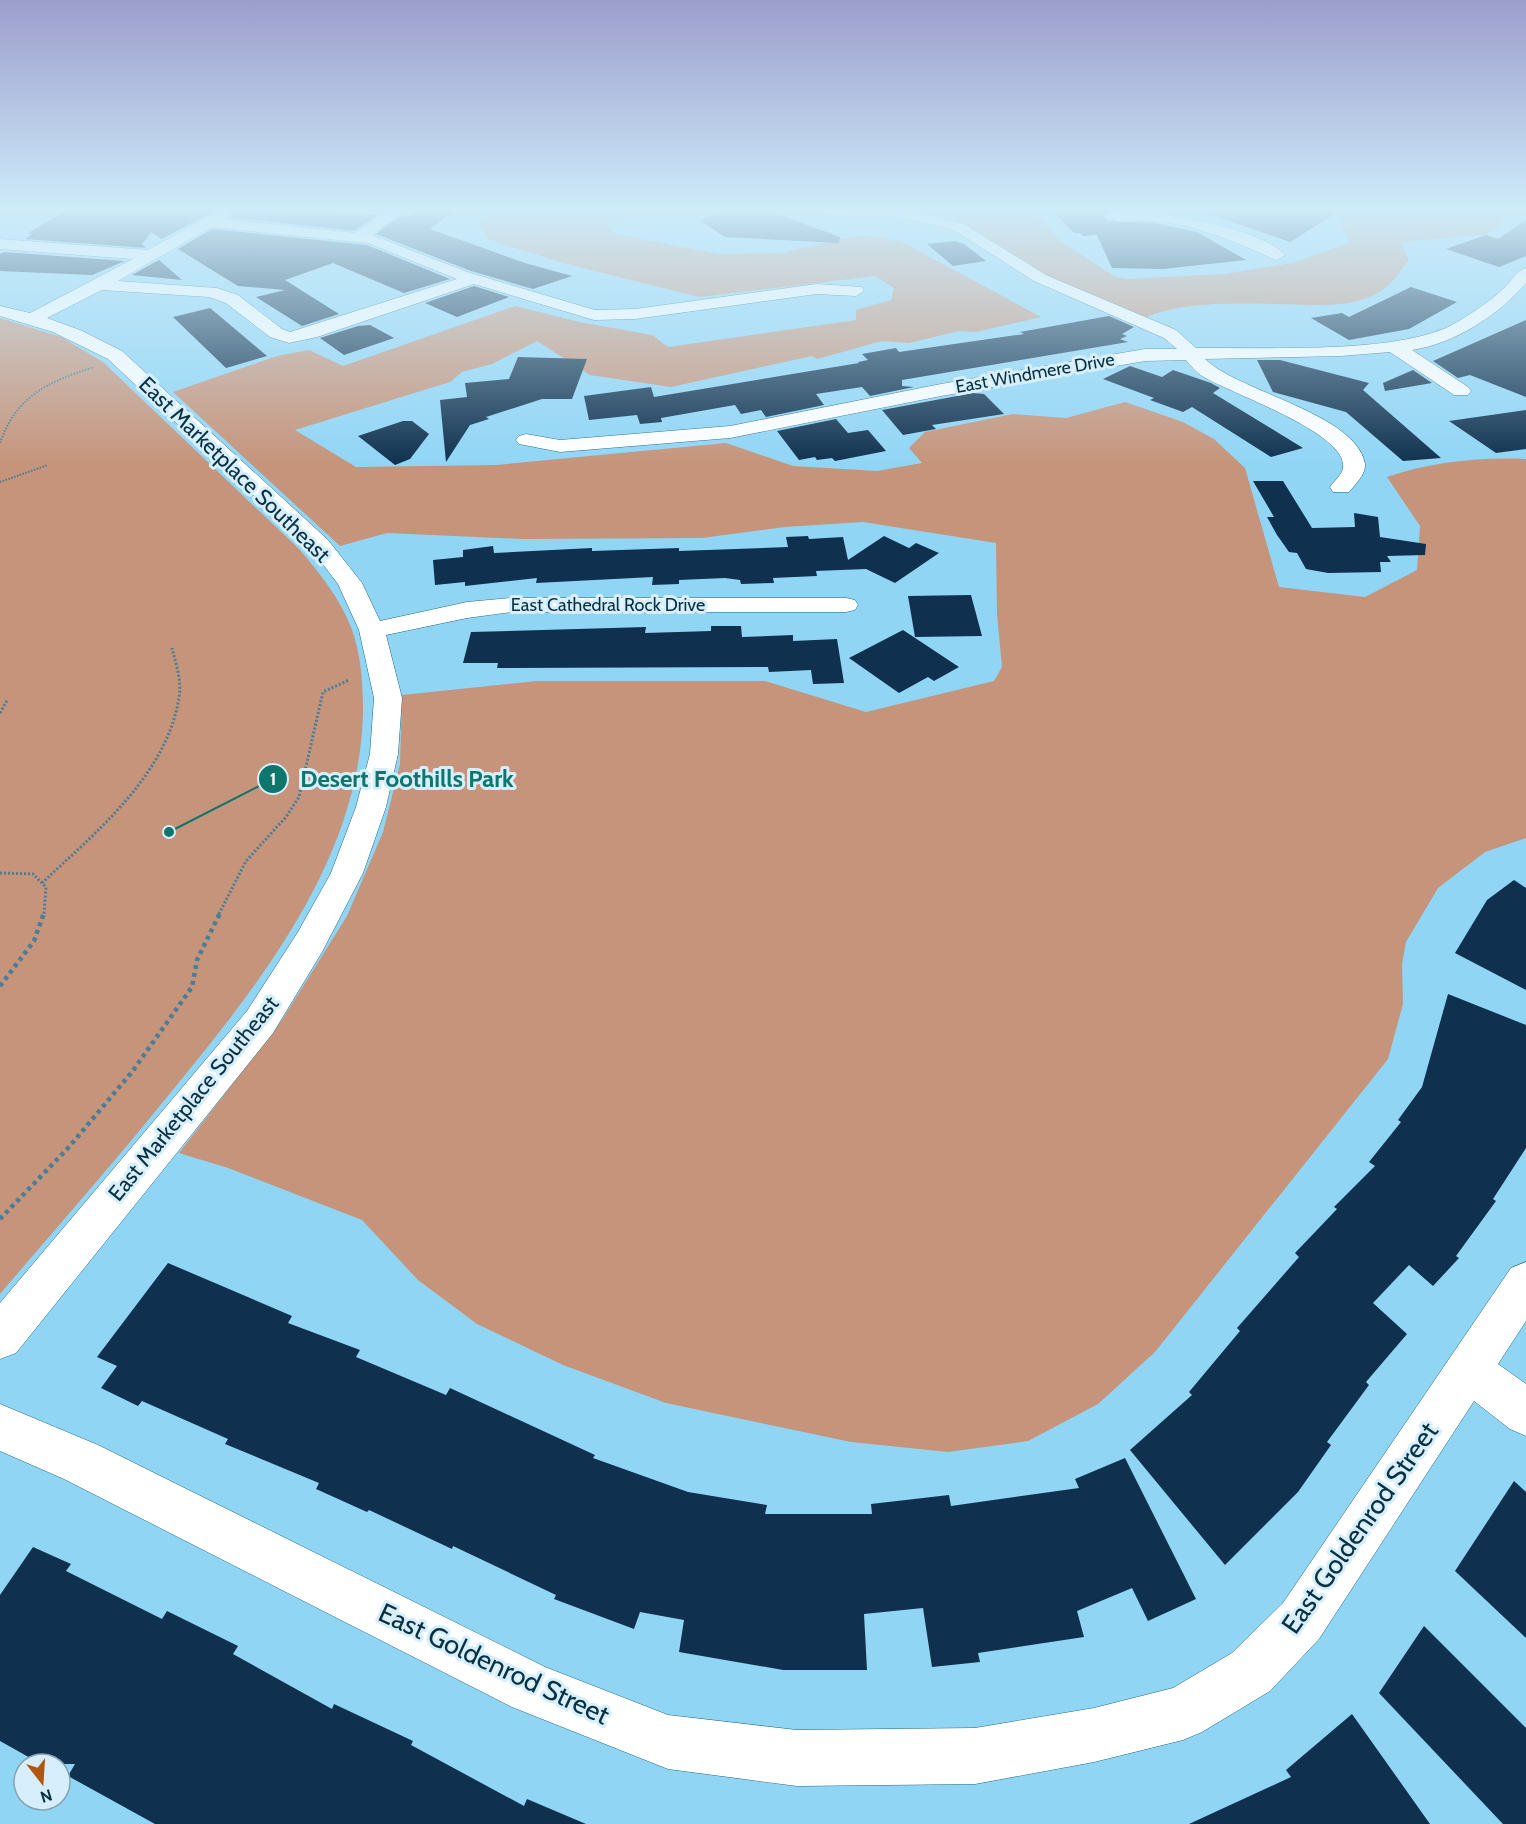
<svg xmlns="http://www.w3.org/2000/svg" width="1526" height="1824" font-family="Cabin,sans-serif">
<rect width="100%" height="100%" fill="#91d5f5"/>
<g fill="#c6947a">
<path d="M 487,210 L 646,210 L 608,225 L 615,234 L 719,254 L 780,253 L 856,236 L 881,237 L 904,243 L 1041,317 L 976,332 L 959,331 L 909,343 L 882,341 L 817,359 L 812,356 L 671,387 L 590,375 L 537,341 L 492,364 L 462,372 L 450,382 L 295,430 L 356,467 L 496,465 L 726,443 L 793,466 L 877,471 L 922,463 L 909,448 L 925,432 L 1013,414 L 1066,418 L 1125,402 L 1183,422 L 1214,439 L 1245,468 L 1279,587 L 1365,597 L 1417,570 L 1420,526 L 1387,477 C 1431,462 1480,457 1526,459 L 1526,838 L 1485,852 L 1438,888 L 1406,942 L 1402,964 L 1403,1004 L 1388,1059 L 1155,1352 L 1098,1404 L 1028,1441 L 948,1452 L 851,1442 L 666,1403 L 563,1365 L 477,1324 L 418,1280 L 362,1220 L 228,1168 L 179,1153 L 282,1020 L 347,916 L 383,832 L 400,764 L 402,695 L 537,681 L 765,681 L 866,712 L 994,681 L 1002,667 L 997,614 L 996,543 L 863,522 L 785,527 L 702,538 L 523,539 L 387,533 L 340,546 L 173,392 L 277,356 L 309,350 L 343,366 L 515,306 L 579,322 L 652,335 L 668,347 L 856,320 L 856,310 L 891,300 L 894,288 L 875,276 L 699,297 L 563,263 L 490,240 L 478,223 Z"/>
<path d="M 949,210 L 1032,210 L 1059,240 L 1115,277 L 1126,279 L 1225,274 L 1292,263 L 1349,243 L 1336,210 L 1511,210 L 1499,225 L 1487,234 L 1400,242 L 1409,260 C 1401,269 1392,285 1381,291 C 1349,311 1308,304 1272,304 C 1231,303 1181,302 1144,318 L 1029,268 L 980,233 L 962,223 Z"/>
<path d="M 0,318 L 61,337 L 103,362 L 298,548 C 319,572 339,597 351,627 C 361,653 363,684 363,712 C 360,861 257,987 167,1097 C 113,1164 56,1228 0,1294 Z"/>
</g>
<g fill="#0f304e">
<path d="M 66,210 L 215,210 L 162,239 L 151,232 L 142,244 L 146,248 L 25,239 L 32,234 L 27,234 Z"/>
<path d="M 233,210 L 314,210 L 377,215 L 354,231 L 230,217 L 235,212 Z"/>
<path d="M 418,210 L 455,210 L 430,229 L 525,263 L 572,276 L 533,289 L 471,271 L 376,234 L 400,216 L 409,217 Z"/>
<path d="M 724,210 L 767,210 L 840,237 L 839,243 L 725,237 L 699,220 Z"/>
<path d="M 1112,210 L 1103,215 L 1108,221 L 1155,223 L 1197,232 L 1246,260 L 1163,269 L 1112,268 L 1097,235 L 1083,236 L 1080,233 L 1074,233 L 1052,211 Z"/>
<path d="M 1208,210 L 1341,210 L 1290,242 L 1207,213 Z"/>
<path d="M 1526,220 L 1526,256 L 1499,267 L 1446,249 L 1486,235 L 1498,239 Z"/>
<path d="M 212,229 L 367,245 L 450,279 L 404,293 L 333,263 L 285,280 L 339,314 L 302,326 L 256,297 L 285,290 L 238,286 L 178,249 Z"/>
<path d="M 955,241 L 964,244 L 986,261 L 953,266 L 927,244 Z"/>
<path d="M 4,252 L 125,261 L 92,275 L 0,271 L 0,254 Z"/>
<path d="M 159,260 L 182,280 L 132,275 Z"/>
<path d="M 474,286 L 509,297 L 457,317 L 425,303 Z"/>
<path d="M 1411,287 L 1457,302 L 1409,329 L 1349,340 L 1311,318 L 1342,313 L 1349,317 Z"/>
<path d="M 210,308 L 222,318 L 267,356 L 226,368 L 173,317 Z"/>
<path d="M 1109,316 L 1134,327 L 1122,334 L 1127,336 L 1120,339 L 1128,342 L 902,380 L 902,386 L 914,387 L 870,396 L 862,387 L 816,394 L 824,405 L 766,417 L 761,410 L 741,414 L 735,405 L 661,418 L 662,422 L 640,424 L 637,415 L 589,420 L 584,396 L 651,387 L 654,397 L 859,363 L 858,362 L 868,360 L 862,354 L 896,348 L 899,352 L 1024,334 L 1020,332 Z"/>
<path d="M 1526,320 L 1526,397 L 1470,375 L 1458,378 L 1433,361 Z"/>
<path d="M 370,325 L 394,338 L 344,355 L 320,338 L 358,326 Z"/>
<path d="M 518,357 L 587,359 L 572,399 L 542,399 L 486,417 L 489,419 L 470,425 L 446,462 L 440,400 L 467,397 L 465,383 L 509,379 Z"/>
<path d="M 1257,360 L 1280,360 L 1369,383 L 1363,390 L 1441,458 L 1403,461 L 1346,412 L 1273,392 Z"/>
<path d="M 1130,366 L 1162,377 L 1173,370 L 1211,383 L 1220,388 L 1213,393 L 1303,448 L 1271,457 L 1192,407 L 1183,412 L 1150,400 L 1154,398 L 1103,379 Z"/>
<path d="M 1413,370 L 1432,383 L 1385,391 L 1383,383 Z"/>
<path d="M 973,393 L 984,394 L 1004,414 L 932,425 L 936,429 L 903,435 L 882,410 Z"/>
<path d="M 1526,410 L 1526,449 L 1496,453 L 1449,421 Z"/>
<path d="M 836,419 L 848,433 L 868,430 L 886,451 L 835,461 L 832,458 L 817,460 L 815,457 L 799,460 L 777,431 Z"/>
<path d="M 403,421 L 412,421 L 429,434 L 410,459 L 395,465 L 358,436 Z"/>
<path d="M 1253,481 L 1283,481 L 1312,528 L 1355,527 L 1354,513 L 1378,517 L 1380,537 L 1426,544 L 1425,555 L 1387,556 L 1391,562 L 1380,562 L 1381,572 L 1328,573 L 1306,569 L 1297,553 L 1289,552 L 1277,535 L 1267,517 L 1274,517 Z"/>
<path d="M 808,536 L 809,539 L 843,537 L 848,560 L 884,536 L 909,548 L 916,543 L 939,553 L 895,583 L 866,569 L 816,571 L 817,576 L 773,578 L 774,583 L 741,584 L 740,580 L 725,578 L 679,580 L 679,584 L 652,585 L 653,577 L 536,583 L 537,578 L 465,586 L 465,582 L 435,585 L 433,560 L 463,557 L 463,550 L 493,546 L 494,553 L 592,548 L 592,551 L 679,548 L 679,551 L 788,547 L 786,537 Z"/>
<path d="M 971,595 L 982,636 L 915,637 L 908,596 Z"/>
<path d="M 711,626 L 741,626 L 742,637 L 793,635 L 793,641 L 837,639 L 844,683 L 813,684 L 811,670 L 769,672 L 768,667 L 497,668 L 498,663 L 463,663 L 471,632 L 646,627 L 645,633 L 711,631 Z"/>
<path d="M 903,630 L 959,667 L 934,681 L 928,677 L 899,693 L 849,658 Z"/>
<path d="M 1514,880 L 1526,888 L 1526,990 L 1455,953 L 1487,900 Z"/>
<path d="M 1448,994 L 1526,1025 L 1526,1148 L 1493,1199 L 1496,1201 L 1456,1256 L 1459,1258 L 1433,1286 L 1409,1265 L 1373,1303 L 1407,1334 L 1366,1382 L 1369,1385 L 1327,1442 L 1331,1445 L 1298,1492 L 1225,1565 L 1130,1450 L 1192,1395 L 1189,1392 L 1240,1331 L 1237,1328 L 1299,1257 L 1295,1253 L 1337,1209 L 1334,1207 L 1375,1166 L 1369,1162 L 1401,1122 L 1398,1120 L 1422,1087 Z"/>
<path d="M 168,1263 L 292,1316 L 288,1323 L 360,1350 L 356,1357 L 446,1395 L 450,1388 L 595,1455 L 593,1458 L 688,1492 L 767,1505 L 765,1514 L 872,1514 L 871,1504 L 949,1495 L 951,1506 L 1079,1488 L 1075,1479 L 1125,1458 L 1196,1599 L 1148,1621 L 1132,1588 L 1077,1611 L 1084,1637 L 978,1653 L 980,1662 L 932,1667 L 923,1608 L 864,1614 L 867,1670 L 783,1670 L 679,1652 L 684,1620 L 640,1612 L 634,1629 L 554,1599 L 556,1595 L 453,1546 L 452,1549 L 369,1510 L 367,1512 L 316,1489 L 319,1483 L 225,1444 L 228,1439 L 142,1401 L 138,1406 L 101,1388 L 117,1366 L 97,1357 Z"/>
<path d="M 1514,1481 L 1526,1492 L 1526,1638 L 1455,1571 Z"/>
<path d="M 33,1547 L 71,1564 L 66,1571 L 162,1619 L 167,1611 L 238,1646 L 233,1654 L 332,1709 L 334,1704 L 413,1741 L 411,1745 L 524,1806 L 527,1799 L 586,1824 L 155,1824 L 68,1776 L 75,1764 L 41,1764 L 0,1741 L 0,1595 Z"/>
<path d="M 1424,1626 L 1526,1728 L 1526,1824 L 1503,1824 L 1379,1693 Z"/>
<path d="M 1352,1714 L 1430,1824 L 1189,1824 L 1291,1777 L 1286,1770 Z"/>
</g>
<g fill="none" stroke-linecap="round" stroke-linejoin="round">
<defs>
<g id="minor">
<path d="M 219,210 L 233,212 L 224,219 L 355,233 L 388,210 L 404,210 L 372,235 L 470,273 L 595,310 L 635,309 L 817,284 L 862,287 L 864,291 L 856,296 L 817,294 L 635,319 L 594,320 L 474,284 L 317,337 L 289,343 L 270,337 L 226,303 L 209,297 L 102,290 L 47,318 L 80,330 L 122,351 L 328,540 L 362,583 L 380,621 L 467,602 L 511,598 L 846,598 L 855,600 L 858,605 L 855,610 L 846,612 L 511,612 L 467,618 L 386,635 L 402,698 L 398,754 L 386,807 L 363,873 L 322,952 L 273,1033 L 16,1353 L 0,1359 L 0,1303 L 247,1011 L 298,932 L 331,873 L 356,807 L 370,754 L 374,698 L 359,630 L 338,584 L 312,550 L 108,359 L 53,332 L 0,316 L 0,306 L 30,313 L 133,259 L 0,249 L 0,239 L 148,250 ZM 211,227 L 368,243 L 457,279 L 290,332 L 282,329 L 238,295 L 217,288 L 118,281 Z"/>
<path d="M 825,210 L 904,210 L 964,224 L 1046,275 L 1176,330 L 1196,348 C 1265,347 1384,354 1446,328 C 1461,321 1491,301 1503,289 C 1511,282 1516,271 1526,268 L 1526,283 C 1499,315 1454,344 1412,350 L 1468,387 L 1471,391 L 1468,395 L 1454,395 L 1390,352 L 1341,356 L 1205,359 C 1239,392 1357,414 1365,464 C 1366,474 1355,485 1349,492 L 1333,492 L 1330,487 C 1334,481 1342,475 1343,468 C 1349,433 1227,392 1202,376 C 1196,372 1191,366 1186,360 L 1145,361 L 941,396 L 730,438 L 560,452 L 519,444 L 516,440 L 519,436 L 526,434 L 560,440 L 730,426 L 941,384 L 1145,349 L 1177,349 L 1164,338 L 1034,281 L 954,230 L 899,217 L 831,215 L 826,214 Z"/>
<path d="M 1135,211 C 1167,213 1265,230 1285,255 L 1277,260 L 1271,258 C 1234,241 1196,225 1155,221 C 1142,220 1113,225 1105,216 L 1112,212 Z"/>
<path d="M 1526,1262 L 1526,1321 L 1498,1364 L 1526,1384 L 1526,1436 L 1510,1429 L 1474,1401 L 1319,1639 L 1270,1691 L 1202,1732 L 1183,1740 L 1094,1762 L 975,1784 L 797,1786 L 668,1769 L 512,1707 L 64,1479 L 0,1451 L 0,1404 L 98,1445 L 545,1667 L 668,1715 L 797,1730 L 975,1728 L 1094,1708 L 1173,1688 L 1232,1653 L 1283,1603 L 1511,1268 Z"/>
</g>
</defs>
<use href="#minor" stroke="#216884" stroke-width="1"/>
<g stroke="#497e96" stroke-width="2" stroke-dasharray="1.5 1.5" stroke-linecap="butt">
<path d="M 0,443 C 17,395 48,382 94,367"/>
<path d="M 0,482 L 48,465"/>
</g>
<g stroke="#497e96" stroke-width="3" stroke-dasharray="2 2" stroke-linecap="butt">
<path d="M 0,713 L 8,699"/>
<path d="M 0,873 L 33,874 L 46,887 L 44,914"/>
<path d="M 42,883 C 96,832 166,776 179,698 C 182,681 176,664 172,648"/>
<path d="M 219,914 L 246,861 L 286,817 L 299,797 L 323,692 L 349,680"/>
</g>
<g stroke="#497e96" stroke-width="4.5" stroke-dasharray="4 4" stroke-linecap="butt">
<path d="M 0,986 L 34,941 L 44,913"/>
<path d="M 0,1219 L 69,1147 L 132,1072 L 192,987 L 197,960 L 220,913"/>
</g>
<use href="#minor" fill="#fff" fill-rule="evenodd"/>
</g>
<linearGradient id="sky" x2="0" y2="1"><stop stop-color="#9c9dcc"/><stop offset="0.45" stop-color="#ceecfa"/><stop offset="1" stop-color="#ceecfa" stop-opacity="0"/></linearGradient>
<rect width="1526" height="465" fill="url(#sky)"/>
<g text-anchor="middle" stroke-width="6" stroke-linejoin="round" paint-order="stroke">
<g font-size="18" fill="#093141" stroke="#d7effc">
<text transform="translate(1035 373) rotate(-10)" y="6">East Windmere Drive</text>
<text x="608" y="611">East Cathedral Rock Drive</text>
</g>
<g font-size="22" fill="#093141" stroke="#d7effc">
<text transform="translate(235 469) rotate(44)" y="8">East Marketplace Southeast</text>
<text transform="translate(193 1098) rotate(-51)" y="8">East Marketplace Southeast</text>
</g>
<g font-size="27" fill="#093141" stroke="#d7effc">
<text transform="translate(1360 1528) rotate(-55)" y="9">East Goldenrod Street</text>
<text transform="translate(494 1664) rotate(25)" y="9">East Goldenrod Street</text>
</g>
</g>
<path fill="none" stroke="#0f766e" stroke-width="2" d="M169 832L273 779"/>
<g fill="#0f766e" stroke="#d7effc" stroke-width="2">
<circle cx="169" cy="832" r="6"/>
<circle cx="273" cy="779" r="15"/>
</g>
<g font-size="18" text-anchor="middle" font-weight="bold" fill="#fff">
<text x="273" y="785">1</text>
</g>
<g font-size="24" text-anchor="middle" font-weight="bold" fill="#0f766e" stroke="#d7effc" stroke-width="6" stroke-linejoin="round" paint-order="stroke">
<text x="407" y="787">Desert Foothills Park</text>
</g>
<g transform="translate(42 1782) rotate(163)"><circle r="28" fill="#d7effc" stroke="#85a3b1" stroke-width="1.5"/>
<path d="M0-4.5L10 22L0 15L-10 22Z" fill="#b4550d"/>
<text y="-9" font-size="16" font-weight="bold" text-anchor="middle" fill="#093141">N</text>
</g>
</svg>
